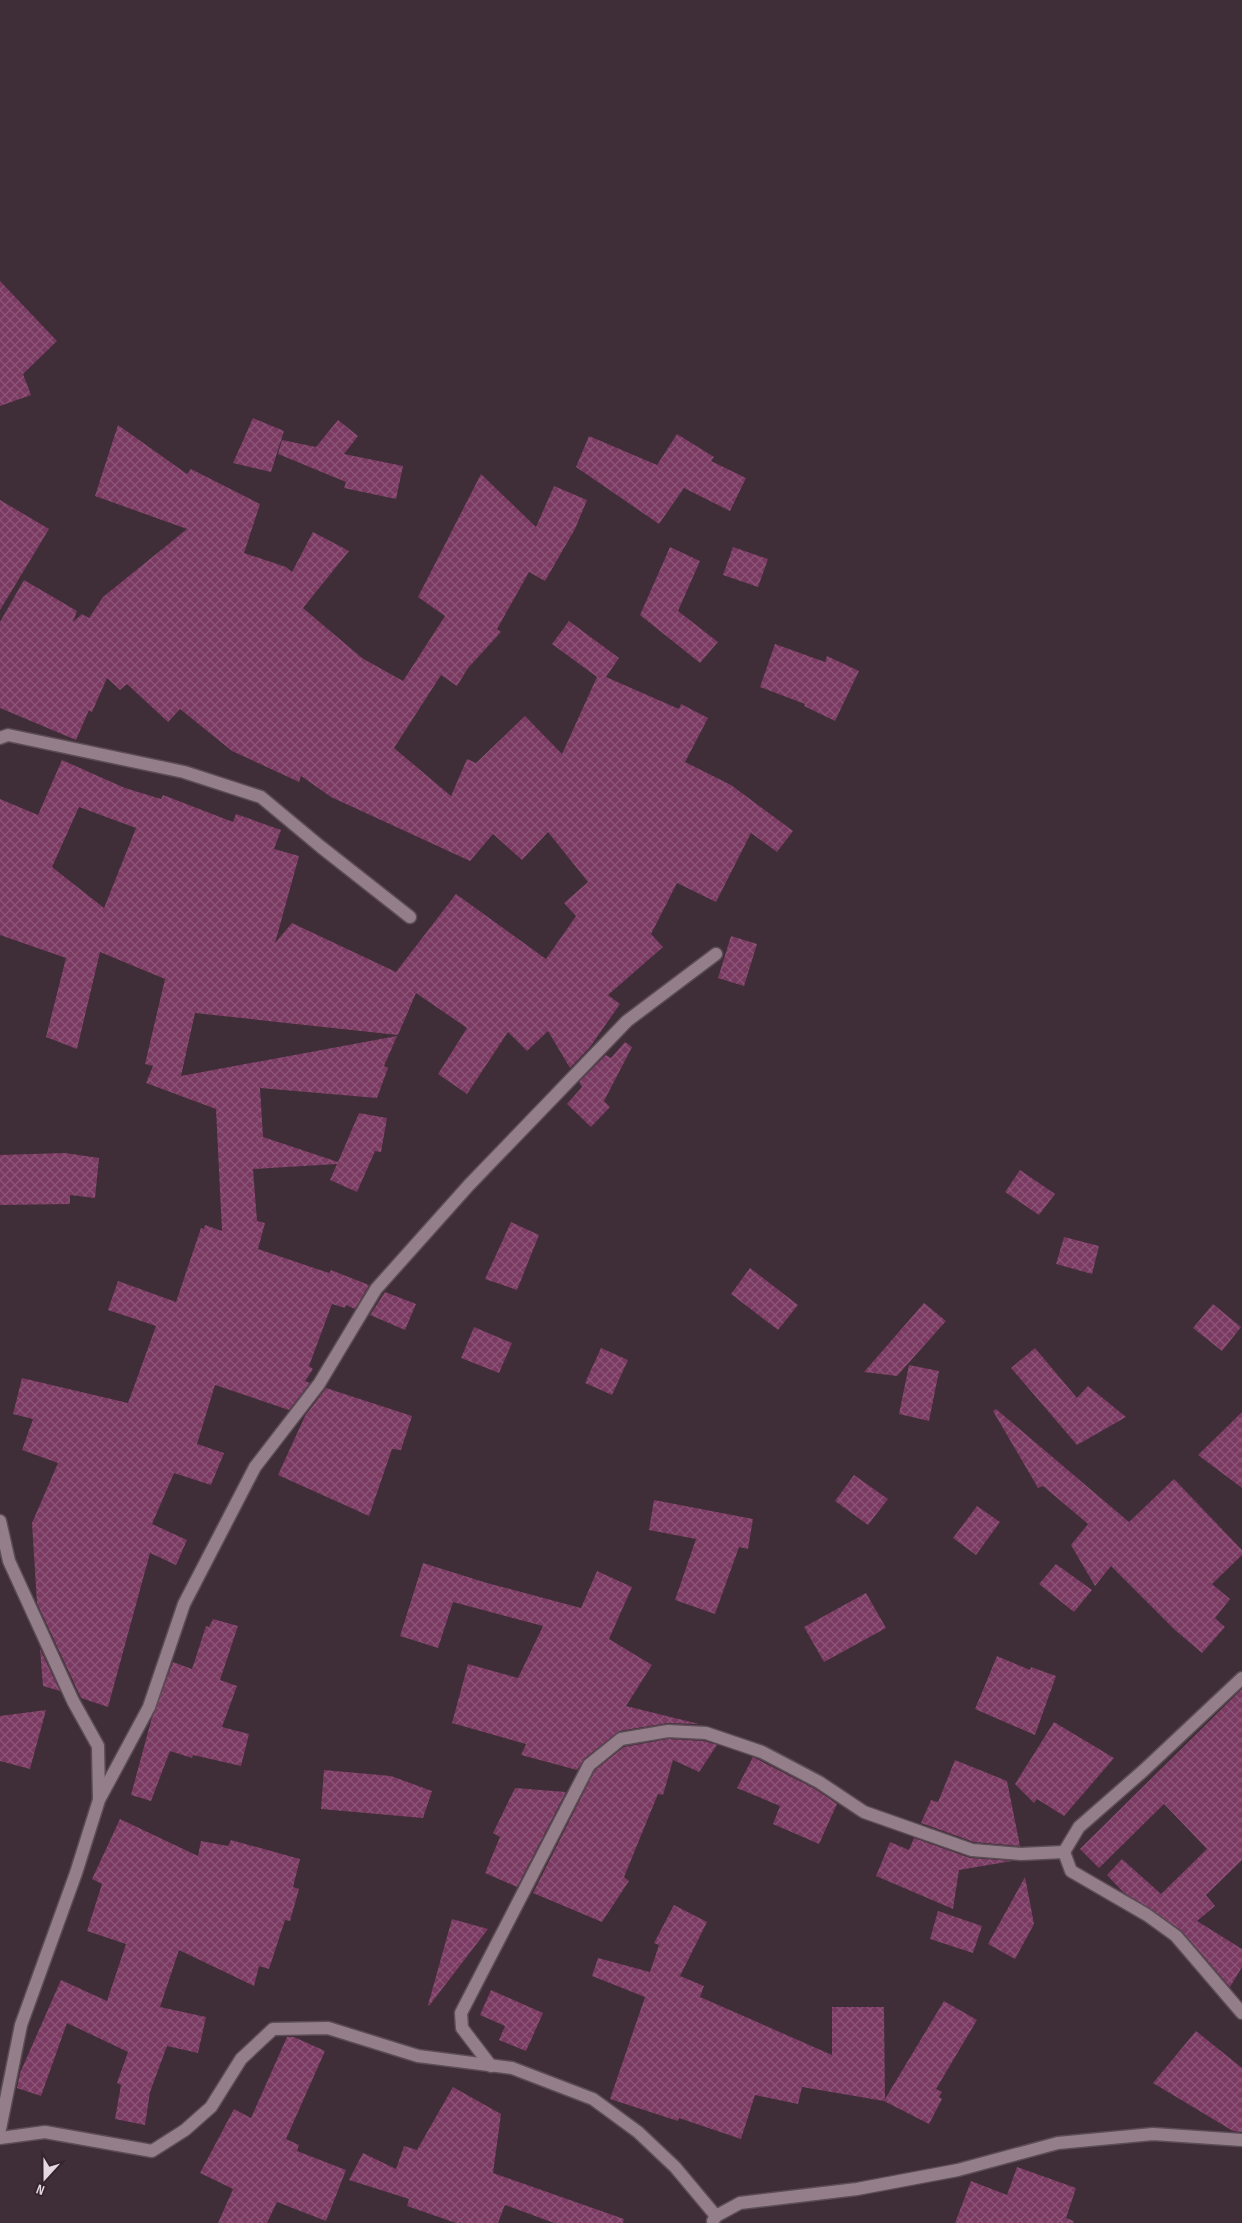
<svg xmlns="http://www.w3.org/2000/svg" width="1242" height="2223" font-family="'Sofia Sans Condensed',sans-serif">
<defs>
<pattern id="building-cross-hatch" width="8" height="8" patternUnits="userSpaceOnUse" patternTransform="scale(1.25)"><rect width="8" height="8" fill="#7a3a62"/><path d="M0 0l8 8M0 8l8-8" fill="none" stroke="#8d5678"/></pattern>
</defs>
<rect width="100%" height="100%" fill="#3f2d37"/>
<g fill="url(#building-cross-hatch)" fill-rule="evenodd">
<path d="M 0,281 L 57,341 L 23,374 L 31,395 L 0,406 Z"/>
<path d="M 253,418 L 284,431 L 271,472 L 233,463 Z"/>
<path d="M 338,420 L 358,436 L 344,454 L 403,466 L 396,499 L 344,488 L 346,482 L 278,454 L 282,440 L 316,447 Z"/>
<path d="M 118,425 L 187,474 L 191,469 L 260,504 L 244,553 L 286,567 L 292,572 L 313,532 L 349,551 L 303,608 L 362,658 L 403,681 L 445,616 L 418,597 L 481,474 L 536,527 L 554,486 L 587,500 L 575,529 L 545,581 L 529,572 L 497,629 L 501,632 L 468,668 L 457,686 L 441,675 L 394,748 L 451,796 L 467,759 L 476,763 L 525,716 L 562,754 L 597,677 L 552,644 L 569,621 L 619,658 L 606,677 L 679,709 L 681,704 L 708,718 L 685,762 L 731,785 L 793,831 L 777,852 L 751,833 L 716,902 L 677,883 L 651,934 L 663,947 L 608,995 L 620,1004 L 590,1047 L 570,1068 L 548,1031 L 527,1051 L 508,1032 L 467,1094 L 438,1074 L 467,1028 L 416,993 L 398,1035 L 195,1013 L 181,1076 L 397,1036 L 384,1066 L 388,1068 L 377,1098 L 260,1088 L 263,1137 L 338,1162 L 359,1113 L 387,1118 L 381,1152 L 375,1151 L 357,1192 L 330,1180 L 337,1164 L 253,1169 L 257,1221 L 265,1223 L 258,1249 L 329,1273 L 331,1270 L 369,1285 L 355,1309 L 346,1305 L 345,1308 L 332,1304 L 309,1366 L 313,1369 L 305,1381 L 310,1383 L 289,1410 L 215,1385 L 197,1444 L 224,1453 L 211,1485 L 174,1473 L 152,1524 L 187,1540 L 176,1565 L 150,1553 L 108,1707 L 81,1698 L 37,1603 L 32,1523 L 58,1463 L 22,1450 L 33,1419 L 13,1414 L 22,1378 L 128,1403 L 156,1326 L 108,1310 L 118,1281 L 176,1302 L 201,1228 L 204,1229 L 205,1225 L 222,1231 L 216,1109 L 146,1083 L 153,1066 L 145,1064 L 165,979 L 100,952 L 77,1049 L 46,1037 L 66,958 L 0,935 L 0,799 L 38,815 L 62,760 L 125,788 L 161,799 L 163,795 L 233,822 L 236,814 L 281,830 L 274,849 L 299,856 L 275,943 L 292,923 L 396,972 L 456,894 L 546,959 L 576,916 L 564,903 L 588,882 L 548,832 L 522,860 L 493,834 L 470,861 L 331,797 L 301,776 L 299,782 L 232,751 L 180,709 L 168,722 L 127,684 L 120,690 L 107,678 L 92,712 L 89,710 L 76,740 L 0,708 L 0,622 L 24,580 L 77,611 L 73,622 L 82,614 L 89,618 L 103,597 L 187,529 L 95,496 ZM 79,807 L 136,828 L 104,908 L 52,867 Z"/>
<path d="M 677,434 L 714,457 L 711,461 L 746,478 L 730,511 L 684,488 L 659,524 L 576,467 L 589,436 L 657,465 Z"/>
<path d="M 0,500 L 49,529 L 0,610 Z"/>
<path d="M 670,547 L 700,561 L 678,611 L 718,642 L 700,663 L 640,615 Z"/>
<path d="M 733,547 L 768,559 L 758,587 L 723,575 Z"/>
<path d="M 775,644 L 825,662 L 827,656 L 859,671 L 835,721 L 804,706 L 805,704 L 760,687 Z"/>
<path d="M 731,936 L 757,944 L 744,986 L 718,978 Z"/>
<path d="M 625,1042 L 632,1047 L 604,1101 L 610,1107 L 591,1127 L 567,1104 L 582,1087 L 579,1082 L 606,1055 L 611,1058 Z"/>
<path d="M 65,1153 L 99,1158 L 95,1198 L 70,1195 L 70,1204 L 0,1205 L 0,1155 Z"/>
<path d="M 1020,1170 L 1055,1194 L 1039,1215 L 1005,1192 Z"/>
<path d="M 511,1222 L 539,1235 L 517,1290 L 485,1279 Z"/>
<path d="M 1064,1237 L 1099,1246 L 1092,1274 L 1056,1264 Z"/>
<path d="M 750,1268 L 798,1305 L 778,1330 L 731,1294 Z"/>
<path d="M 385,1292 L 416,1304 L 405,1330 L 370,1315 Z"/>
<path d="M 924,1303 L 946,1321 L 897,1376 L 864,1372 Z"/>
<path d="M 1213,1304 L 1241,1327 L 1222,1351 L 1193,1328 Z"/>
<path d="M 474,1327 L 512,1343 L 499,1373 L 461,1358 Z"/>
<path d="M 601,1348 L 628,1360 L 612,1395 L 585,1383 Z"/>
<path d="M 1035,1348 L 1077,1398 L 1088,1386 L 1126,1417 L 1077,1445 L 1011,1368 Z"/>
<path d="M 909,1365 L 939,1371 L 929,1421 L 899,1414 Z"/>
<path d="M 326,1388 L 412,1416 L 401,1450 L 392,1449 L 369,1516 L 278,1475 L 305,1416 Z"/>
<path d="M 996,1409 L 1129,1522 L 1174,1479 L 1242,1550 L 1242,1555 L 1212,1584 L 1230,1599 L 1215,1618 L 1225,1627 L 1202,1653 L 1175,1630 L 1111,1566 L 1095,1586 L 1071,1545 L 1088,1524 L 1043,1486 L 1038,1488 L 993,1411 Z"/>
<path d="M 1242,1412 L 1242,1488 L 1198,1455 Z"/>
<path d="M 854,1475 L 888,1499 L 868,1525 L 835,1501 Z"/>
<path d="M 654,1500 L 753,1519 L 748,1549 L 739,1547 L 715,1614 L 675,1600 L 696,1539 L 649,1530 Z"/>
<path d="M 977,1506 L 1000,1522 L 976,1555 L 953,1538 Z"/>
<path d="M 423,1563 L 487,1583 L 581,1608 L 597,1571 L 632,1587 L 609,1639 L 652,1665 L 626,1706 L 699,1724 L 667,1723 L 619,1731 L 584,1759 L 577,1770 L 521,1755 L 526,1744 L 452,1723 L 468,1664 L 518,1678 L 543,1626 L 453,1602 L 438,1648 L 400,1636 Z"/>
<path d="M 1056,1564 L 1092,1590 L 1074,1612 L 1039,1584 Z"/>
<path d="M 866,1593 L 886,1628 L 824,1662 L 804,1627 Z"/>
<path d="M 213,1619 L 238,1626 L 220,1680 L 237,1686 L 222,1727 L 249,1734 L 241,1766 L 193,1755 L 192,1758 L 170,1751 L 151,1801 L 131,1795 L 151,1721 L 173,1662 L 192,1669 L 206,1626 L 209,1627 Z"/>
<path d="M 40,1649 L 60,1691 L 43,1686 Z"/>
<path d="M 997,1656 L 1030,1670 L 1031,1667 L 1056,1676 L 1035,1735 L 975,1709 Z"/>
<path d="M 1242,1689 L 1242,1860 L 1206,1895 L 1215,1906 L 1197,1921 L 1242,1949 L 1242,1967 L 1230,1987 L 1181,1930 L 1123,1892 L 1107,1875 L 1122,1859 L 1161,1894 L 1207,1849 L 1164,1804 L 1099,1868 L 1080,1849 Z"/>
<path d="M 46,1710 L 30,1769 L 0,1761 L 0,1716 Z"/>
<path d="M 1054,1722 L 1114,1758 L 1064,1816 L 1037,1799 L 1034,1803 L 1015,1784 Z"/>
<path d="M 668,1739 L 704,1741 L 717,1745 L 699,1772 L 673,1760 L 663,1795 L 658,1794 L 624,1877 L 629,1881 L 602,1922 L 533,1893 L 595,1770 L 624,1747 Z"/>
<path d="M 753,1757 L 815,1789 L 837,1804 L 819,1844 L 773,1824 L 780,1806 L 737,1788 Z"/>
<path d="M 955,1760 L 1007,1781 L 1020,1846 L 974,1842 L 921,1823 L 931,1800 L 938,1802 Z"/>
<path d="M 324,1770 L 391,1776 L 432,1791 L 423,1818 L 321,1809 Z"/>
<path d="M 515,1788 L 566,1792 L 517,1887 L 485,1873 L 500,1837 L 493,1833 Z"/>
<path d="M 120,1819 L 198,1856 L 201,1841 L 228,1846 L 231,1840 L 300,1859 L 293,1887 L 299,1889 L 290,1921 L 285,1920 L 269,1969 L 259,1966 L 254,1986 L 179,1950 L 160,2007 L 206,2017 L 198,2053 L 167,2046 L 150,2092 L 145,2125 L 115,2119 L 121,2085 L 117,2083 L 128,2052 L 67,2023 L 41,2096 L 17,2088 L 20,2073 L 61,1980 L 107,2001 L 126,1944 L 87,1931 L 102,1884 L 92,1879 Z"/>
<path d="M 914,1838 L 970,1858 L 1012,1861 L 959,1870 L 953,1909 L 876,1876 L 890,1842 L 909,1850 Z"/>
<path d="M 1025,1877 L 1034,1924 L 1015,1959 L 988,1944 Z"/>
<path d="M 674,1905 L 707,1922 L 680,1976 L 704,1986 L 700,1997 L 832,2055 L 832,2007 L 884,2007 L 885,2099 L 944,2001 L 977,2020 L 936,2089 L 942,2092 L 939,2097 L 942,2099 L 929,2124 L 884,2101 L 802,2087 L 798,2104 L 755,2095 L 741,2139 L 679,2118 L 678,2121 L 610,2099 L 645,1997 L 592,1976 L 598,1958 L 650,1972 L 659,1945 L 654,1943 Z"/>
<path d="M 938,1911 L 982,1926 L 973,1953 L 930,1939 Z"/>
<path d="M 452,1919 L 488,1929 L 429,2006 L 428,2005 Z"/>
<path d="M 491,1990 L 543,2013 L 526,2051 L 499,2040 L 505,2026 L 480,2015 Z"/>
<path d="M 1196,2031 L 1242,2068 L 1242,2132 L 1233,2131 L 1153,2083 Z"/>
<path d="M 287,2037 L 294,2037 L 325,2051 L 286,2139 L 299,2145 L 297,2151 L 346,2170 L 326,2221 L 277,2202 L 267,2223 L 218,2223 L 233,2189 L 200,2173 L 234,2109 L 251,2118 Z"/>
<path d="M 453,2087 L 501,2114 L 493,2173 L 624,2219 L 623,2223 L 554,2223 L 505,2205 L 498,2223 L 456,2223 L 407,2206 L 409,2199 L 349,2180 L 363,2153 L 396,2169 L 404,2146 L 417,2150 Z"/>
<path d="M 1017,2167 L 1076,2188 L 1066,2218 L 1074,2221 L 1073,2223 L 955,2223 L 971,2181 L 1007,2195 Z"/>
</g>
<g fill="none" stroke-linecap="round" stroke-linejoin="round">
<defs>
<g id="minor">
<path d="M 0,738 L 8,735 L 184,772 L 261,797 L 321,847 L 410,917"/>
<path d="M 0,1521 L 9,1561 L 73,1701 L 98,1746 L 99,1798"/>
<path d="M 1064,1852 L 1079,1827 L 1143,1771 L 1242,1678"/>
<path d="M 1064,1852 L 1071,1871 L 1147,1915 L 1176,1936 L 1242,2013"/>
<path d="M 491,2066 L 462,2028 L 461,2013 L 589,1765 L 621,1739 L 668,1731 L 706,1733 L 762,1752 L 819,1782 L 864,1812 L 972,1850 L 1021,1854 L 1064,1852"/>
<path d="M 0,2129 L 21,2025 L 76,1873 L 99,1800 L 149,1707 L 184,1604 L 255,1467 L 319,1384 L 376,1289 L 469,1185 L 627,1021 L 716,954"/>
<path d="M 0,2138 L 45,2132 L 152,2151 L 185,2130 L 211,2107 L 241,2059 L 273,2029 L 328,2028 L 418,2056 L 512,2068 L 593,2099 L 638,2132 L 675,2167 L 716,2216"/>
<path d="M 713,2221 L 716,2216 L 740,2203 L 857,2189 L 958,2170 L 1058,2143 L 1153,2134 L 1242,2140"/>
</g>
</defs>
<use href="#minor" stroke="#5b4c55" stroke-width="15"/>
<use href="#minor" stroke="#947e8a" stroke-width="12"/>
</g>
<g transform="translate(45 2178) rotate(201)" stroke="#35232d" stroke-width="4" paint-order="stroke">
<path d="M0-4L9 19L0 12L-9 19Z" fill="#e5d9df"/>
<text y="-8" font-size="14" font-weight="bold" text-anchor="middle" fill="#e5d9df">N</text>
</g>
</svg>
